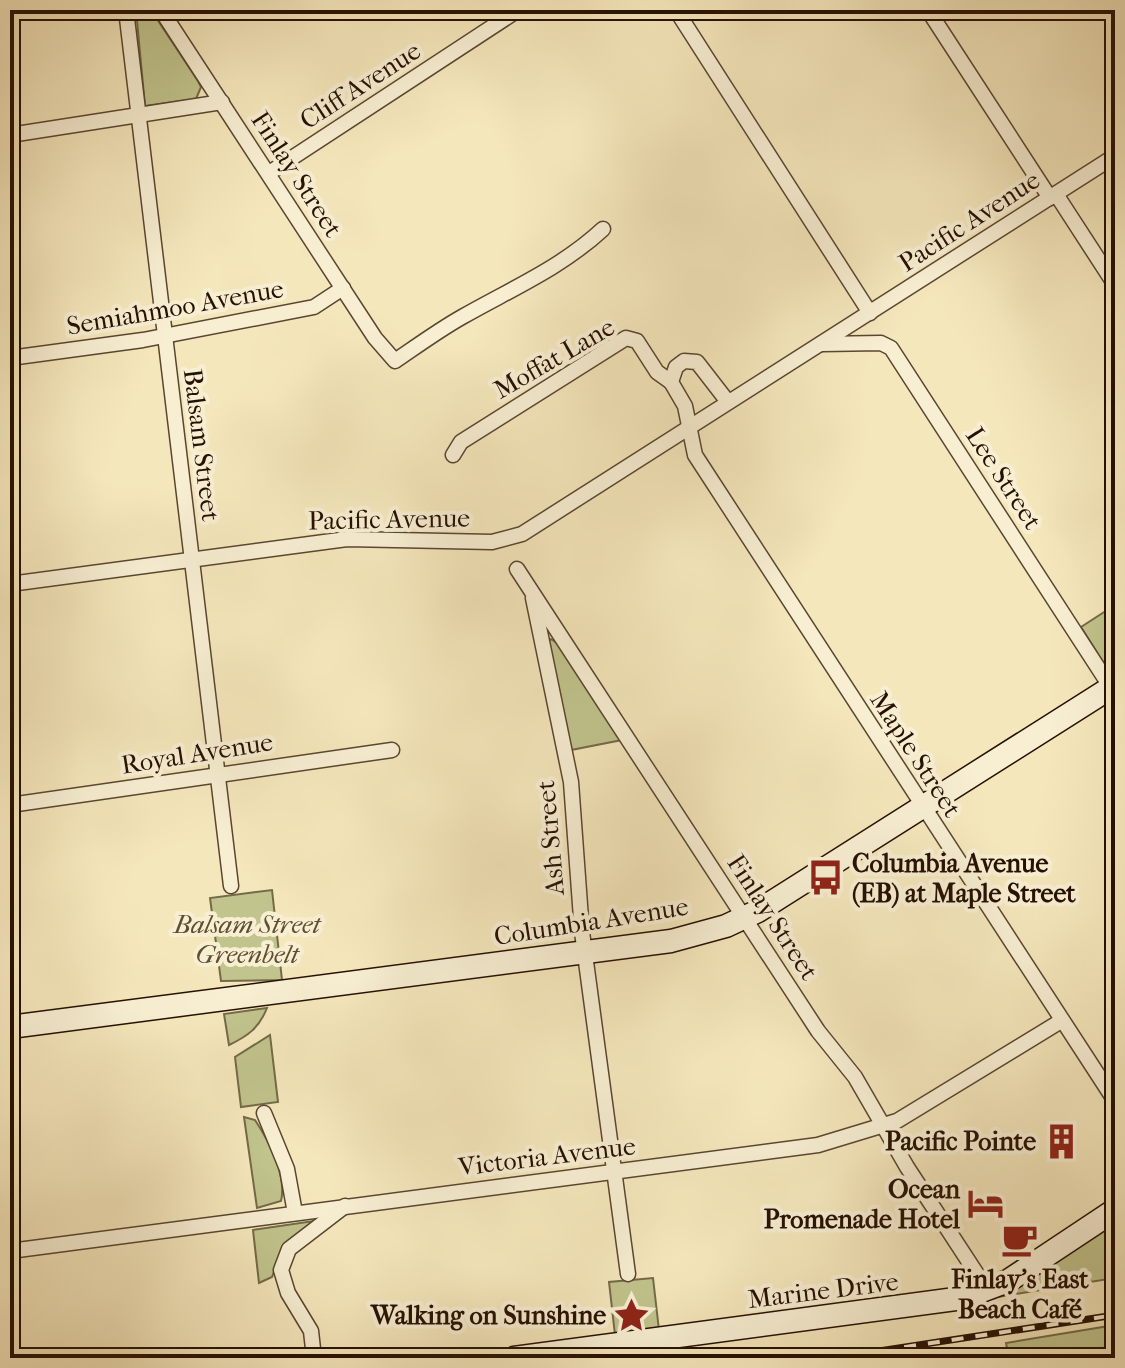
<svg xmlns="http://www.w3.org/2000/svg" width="1125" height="1368" font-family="'IM FELL French Canon',serif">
<rect width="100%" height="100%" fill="#f5e7bc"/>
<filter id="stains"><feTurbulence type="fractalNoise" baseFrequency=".0025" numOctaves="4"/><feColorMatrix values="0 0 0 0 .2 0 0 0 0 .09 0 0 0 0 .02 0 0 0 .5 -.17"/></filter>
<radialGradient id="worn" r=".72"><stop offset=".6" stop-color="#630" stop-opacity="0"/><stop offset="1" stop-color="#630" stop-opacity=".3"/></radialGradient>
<g fill="#c1c48d" stroke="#746a48" stroke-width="2">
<path d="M 136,10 L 151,10 L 198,81 L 201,87 L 196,99 L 145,106 Z"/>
<path d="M 1115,605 L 1115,671 L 1105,665 L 1081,627 Z"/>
<path d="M 551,639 L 561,646 L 622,740 L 571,750 L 548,642 Z"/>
<path d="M 272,890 L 282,980 L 221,981 L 210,898 Z"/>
<path d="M 267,1008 C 259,1028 248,1036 229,1045 L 224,1014 Z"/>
<path d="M 270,1035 L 278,1102 L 241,1107 L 235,1057 Z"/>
<path d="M 244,1117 L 255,1120 C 269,1141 287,1176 281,1201 L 257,1208 Z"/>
<path d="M 314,1221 L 284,1244 L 272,1277 L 259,1283 L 253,1230 Z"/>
<path d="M 1115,1223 L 1115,1278 L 997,1297 Z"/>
<path d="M 653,1278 L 659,1330 L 615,1335 L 609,1282 Z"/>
<path d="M 1115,1325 L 1115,1355 L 1102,1358 L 999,1358 L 998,1350 L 1007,1348 L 1006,1343 Z"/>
</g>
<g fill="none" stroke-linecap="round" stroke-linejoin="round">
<defs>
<g id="street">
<path d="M 126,10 L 231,886"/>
<path d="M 161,10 L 375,338 L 395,361 C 417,346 439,330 462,317 C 511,289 561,268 603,229"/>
<path d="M 676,10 L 870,313"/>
<path d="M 928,10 L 1050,198"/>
<path d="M 10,135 L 222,102"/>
<path d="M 269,173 L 518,10"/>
<path d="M 1056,194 L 1115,285"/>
<path d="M 822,344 L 881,343 L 891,348 L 1115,694"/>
<path d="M 10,358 L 143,340 L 314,307 L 343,288"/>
<path d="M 728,402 L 697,362 L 684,361 L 676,367 L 671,382 L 685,406 L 695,455 L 1115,1101"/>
<path d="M 453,455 L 461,442 L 626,338 L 637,341 L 657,372 L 671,382"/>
<path d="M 517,569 L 818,1031 L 855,1077 L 907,1167 L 988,1291"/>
<path d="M 10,584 L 347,539 L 492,542 L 522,534 L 1115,156"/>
<path d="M 533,598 L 571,782 L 582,932 L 628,1274"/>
<path d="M 10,805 L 392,750"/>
<path d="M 264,1113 L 287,1169 L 295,1213"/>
<path d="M 10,1251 L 818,1145 L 897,1121 L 1061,1021"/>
<path d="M 314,1358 L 311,1331 L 288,1293 L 281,1270 L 289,1249 L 345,1206"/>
</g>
<g id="secondary">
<path d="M 10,1027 L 671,941 L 726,926 L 758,911 L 1115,685"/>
<path d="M 514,1358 L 963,1298 L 1008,1281 L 1115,1210"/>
</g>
</defs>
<use href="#street" stroke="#5a4630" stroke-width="17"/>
<use href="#secondary" stroke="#261002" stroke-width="25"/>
<use href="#street" stroke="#f8efd3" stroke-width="14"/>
<use href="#secondary" stroke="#f8efd3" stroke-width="22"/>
<defs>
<path id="rail" d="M 833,1358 L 1115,1315"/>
</defs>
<use href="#rail" stroke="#261002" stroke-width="7"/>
<use href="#rail" stroke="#f8efd3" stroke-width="4" stroke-dasharray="12" stroke-linecap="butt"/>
</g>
<defs>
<symbol id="bus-bare" viewBox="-9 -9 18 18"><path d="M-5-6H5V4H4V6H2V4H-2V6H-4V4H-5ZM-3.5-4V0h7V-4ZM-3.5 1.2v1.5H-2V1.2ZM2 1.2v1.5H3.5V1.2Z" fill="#8f2418" stroke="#f8efd3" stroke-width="2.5" paint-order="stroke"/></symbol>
<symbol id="building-bare" viewBox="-9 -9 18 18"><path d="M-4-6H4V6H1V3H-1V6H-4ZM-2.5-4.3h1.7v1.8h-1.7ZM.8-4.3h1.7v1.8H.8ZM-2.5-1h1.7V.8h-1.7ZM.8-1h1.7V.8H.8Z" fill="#8f2418" stroke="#f8efd3" stroke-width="2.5" paint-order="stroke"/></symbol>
<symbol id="hotel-bare" viewBox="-9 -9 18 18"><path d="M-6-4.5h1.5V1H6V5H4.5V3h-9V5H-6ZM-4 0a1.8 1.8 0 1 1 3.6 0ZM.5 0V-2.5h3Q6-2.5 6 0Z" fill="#8f2418" stroke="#f8efd3" stroke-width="2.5" paint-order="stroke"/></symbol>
<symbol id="cafe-bare" viewBox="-9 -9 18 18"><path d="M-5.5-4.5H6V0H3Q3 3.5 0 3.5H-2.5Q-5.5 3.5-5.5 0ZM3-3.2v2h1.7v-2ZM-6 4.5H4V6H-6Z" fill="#8f2418" stroke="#f8efd3" stroke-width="2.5" paint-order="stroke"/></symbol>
<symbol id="sight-bare" viewBox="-9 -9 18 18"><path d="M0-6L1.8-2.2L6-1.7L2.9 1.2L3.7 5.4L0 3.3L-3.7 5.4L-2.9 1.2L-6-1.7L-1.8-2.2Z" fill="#8f2418" stroke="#f8efd3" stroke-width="2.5" paint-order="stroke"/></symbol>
</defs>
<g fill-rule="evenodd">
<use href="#bus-bare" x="800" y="852" width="51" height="51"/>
<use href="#building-bare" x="1036" y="1116" width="51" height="51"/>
<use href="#hotel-bare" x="960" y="1178" width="51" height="51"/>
<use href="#cafe-bare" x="994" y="1214" width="51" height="51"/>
<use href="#sight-bare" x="606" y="1290" width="51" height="51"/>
</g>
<g text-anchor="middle" stroke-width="8" stroke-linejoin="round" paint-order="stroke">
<g font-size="26" fill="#261002" stroke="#f8efd3">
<text transform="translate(360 85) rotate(-33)" y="9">Cliff Avenue</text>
<text transform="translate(297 174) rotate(57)" y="9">Finlay Street</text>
<text transform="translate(969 221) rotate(-33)" y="9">Pacific Avenue</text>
<text transform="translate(175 307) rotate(-10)" y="9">Semiahmoo Avenue</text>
<text transform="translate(554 358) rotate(-30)" y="9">Moffat Lane</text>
<text transform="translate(202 445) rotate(83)" y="9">Balsam Street</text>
<text transform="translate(1004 478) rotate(57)" y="9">Lee Street</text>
<text transform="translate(389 519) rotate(-1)" y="9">Pacific Avenue</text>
<text transform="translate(197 753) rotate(-9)" y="9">Royal Avenue</text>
<text transform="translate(916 754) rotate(57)" y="9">Maple Street</text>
<text transform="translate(550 838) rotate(-95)" y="9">Ash Street</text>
<text transform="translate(773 917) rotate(57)" y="9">Finlay Street</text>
<text transform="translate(591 921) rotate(-9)" y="9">Columbia Avenue</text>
<text transform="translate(547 1156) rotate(-7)" y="9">Victoria Avenue</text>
<text transform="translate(823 1290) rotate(-7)" y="9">Marine Drive</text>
</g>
<g font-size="26" font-weight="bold" fill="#261002" stroke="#f8efd3" text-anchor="end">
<text x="852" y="872" text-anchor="start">Columbia Avenue<tspan x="852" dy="30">(EB) at Maple Street</tspan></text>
<text x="1036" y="1150">Pacific Pointe</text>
<text x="960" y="1198">Ocean<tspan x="960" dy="30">Promenade Hotel</tspan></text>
<text x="1020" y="1288" text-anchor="middle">Finlay's East<tspan x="1020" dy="30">Beach Café</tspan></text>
<text x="606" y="1324">Walking on Sunshine</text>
</g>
<g font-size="26" font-style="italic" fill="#5c4f33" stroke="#f8efd3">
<text x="247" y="933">Balsam Street<tspan x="247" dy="30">Greenbelt</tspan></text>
</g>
</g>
<rect width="1125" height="1368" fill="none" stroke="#f5e7bc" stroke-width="40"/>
<rect x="12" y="12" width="1101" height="1344" fill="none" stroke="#261002" stroke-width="4"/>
<rect x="20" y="20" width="1085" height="1328" fill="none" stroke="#261002" stroke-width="2"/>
<rect width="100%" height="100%" filter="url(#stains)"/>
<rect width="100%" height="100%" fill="url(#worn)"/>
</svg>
